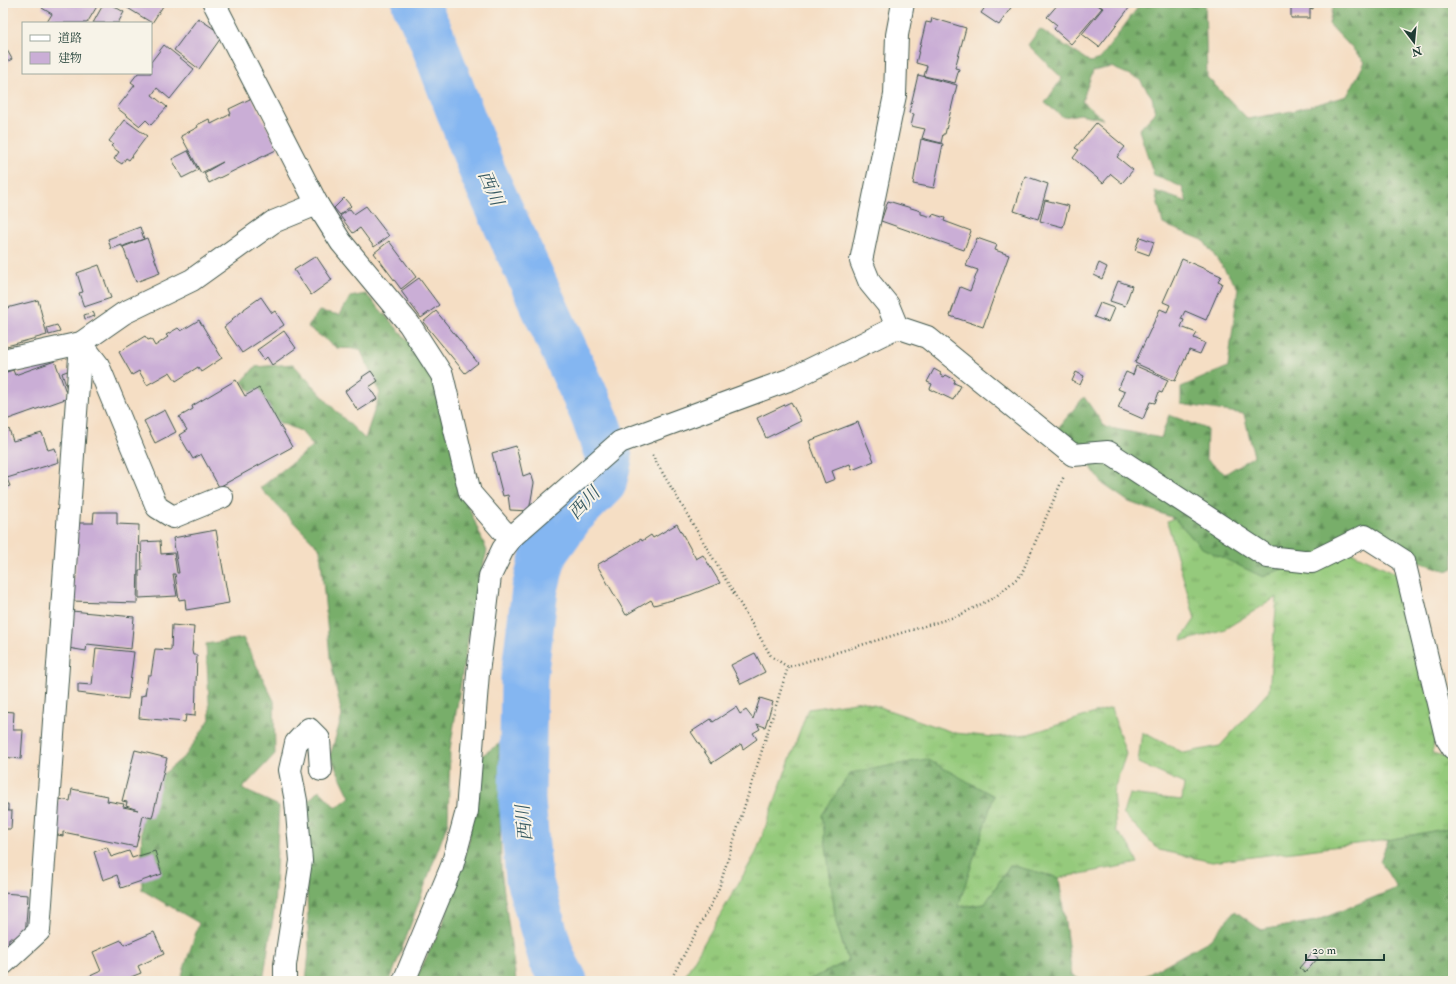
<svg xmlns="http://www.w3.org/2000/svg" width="1456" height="984" font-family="'IM FELL Double Pica','Noto Serif JP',serif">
<defs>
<pattern id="grass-tufts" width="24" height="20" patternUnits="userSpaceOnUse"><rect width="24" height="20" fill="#95ca7b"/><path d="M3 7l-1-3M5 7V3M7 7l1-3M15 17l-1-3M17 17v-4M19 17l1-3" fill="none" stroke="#79a566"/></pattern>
<pattern id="forest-firs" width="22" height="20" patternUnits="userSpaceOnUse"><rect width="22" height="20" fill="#78ae6b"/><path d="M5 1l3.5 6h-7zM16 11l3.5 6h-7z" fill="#628f59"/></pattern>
</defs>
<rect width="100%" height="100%" fill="#f7f3e8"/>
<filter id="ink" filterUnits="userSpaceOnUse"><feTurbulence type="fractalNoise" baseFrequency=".025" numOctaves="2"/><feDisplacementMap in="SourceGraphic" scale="8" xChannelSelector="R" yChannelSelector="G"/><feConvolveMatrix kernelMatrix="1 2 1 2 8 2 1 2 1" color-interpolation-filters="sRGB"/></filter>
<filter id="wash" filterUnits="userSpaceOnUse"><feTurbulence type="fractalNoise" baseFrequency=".012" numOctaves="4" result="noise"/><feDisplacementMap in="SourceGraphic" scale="16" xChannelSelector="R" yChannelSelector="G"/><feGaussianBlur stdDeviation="0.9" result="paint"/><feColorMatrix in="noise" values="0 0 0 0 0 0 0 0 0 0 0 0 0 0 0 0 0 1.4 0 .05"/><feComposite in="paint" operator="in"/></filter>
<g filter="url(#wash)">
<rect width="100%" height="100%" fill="#f5dec4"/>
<g fill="url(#grass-tufts)" stroke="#5a8458">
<path d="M 1174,518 L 1202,548 L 1332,547 L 1355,554 L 1398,574 L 1440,715 L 1432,753 L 1452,758 L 1453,760 L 1453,827 L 1388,840 L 1212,862 L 1159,850 L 1123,814 L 1129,794 L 1182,800 L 1184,784 L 1138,763 L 1142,732 L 1184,753 L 1220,746 L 1269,691 L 1277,597 L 1225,629 L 1188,640 L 1181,640 L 1195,619 L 1167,521 Z"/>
<path d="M 862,701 L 955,733 L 994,737 L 1029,734 L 1111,708 L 1126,754 L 1113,792 L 1116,831 L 1130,846 L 1138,863 L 1059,878 L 1010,865 L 985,904 L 836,922 L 848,961 L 807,981 L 682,981 L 756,853 L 808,709 Z"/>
</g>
<g fill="url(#forest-firs)" stroke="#4c7650">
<path d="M 1141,3 L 1205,3 L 1207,77 L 1248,119 L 1292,111 L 1347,96 L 1365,62 L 1329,24 L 1334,3 L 1453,3 L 1453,568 L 1447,571 L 1414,560 L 1356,529 L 1332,547 L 1263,577 L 1202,548 L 1174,518 L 1129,502 L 1103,484 L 1077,448 L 1053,434 L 1084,397 L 1105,427 L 1161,438 L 1169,415 L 1207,429 L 1206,459 L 1225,474 L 1254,456 L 1244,414 L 1181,404 L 1181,387 L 1228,367 L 1238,288 L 1203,240 L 1163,224 L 1155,191 L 1187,202 L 1182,187 L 1154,175 L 1139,130 L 1155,113 L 1152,97 L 1139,79 L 1111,67 L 1093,71 L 1082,101 L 1103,119 L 1080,114 L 1063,117 L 1045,103 L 1062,78 L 1028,45 L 1040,29 L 1090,62 L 1100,59 Z"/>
<path d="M 366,294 L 421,355 L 441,394 L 465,498 L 487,551 L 475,596 L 450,749 L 448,822 L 390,981 L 306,981 L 309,953 L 304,805 L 319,790 L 336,808 L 350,797 L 330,756 L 342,716 L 330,657 L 320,549 L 260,488 L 313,446 L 301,431 L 278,422 L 242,382 L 255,367 L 293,364 L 336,411 L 365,439 L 380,393 L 360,349 L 337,348 L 308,327 L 319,311 L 340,315 L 350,297 Z"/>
<path d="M 243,638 L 274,701 L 275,754 L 242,789 L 279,806 L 274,911 L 263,981 L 180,981 L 199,923 L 142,890 L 141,793 L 186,755 L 210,719 L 206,644 Z"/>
<path d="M 499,744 L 501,870 L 516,981 L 415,981 L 443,923 L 469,841 L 475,760 Z"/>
<path d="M 927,759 L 994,796 L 958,907 L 985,904 L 1010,865 L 1059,878 L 1072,976 L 1086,981 L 807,981 L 848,961 L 836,922 L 822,815 L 850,773 Z"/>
<path d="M 1453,827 L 1453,981 L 1136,981 L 1210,940 L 1235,911 L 1261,930 L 1316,921 L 1397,888 L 1380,861 L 1388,840 Z"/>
</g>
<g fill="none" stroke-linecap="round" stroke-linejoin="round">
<path stroke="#84b6f1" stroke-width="47" d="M 415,3 L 431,36 L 483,173 L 593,413 L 609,458 L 603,483 L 571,515 L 544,553 L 535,589 L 524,678 L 522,800 L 529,879 L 552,959 L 564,981"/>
</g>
<g id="blocks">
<g fill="#caaed6">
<path d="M 45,3 L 99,3 L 87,23 L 48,23 L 47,22 L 52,14 L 42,8 Z"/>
<path d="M 104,3 L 108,3 L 124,12 L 118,23 L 93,23 Z"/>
<path d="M 129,3 L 165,3 L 152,23 L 126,7 Z"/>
<path d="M 988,3 L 1008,3 L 1012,6 L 999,25 L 981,13 Z"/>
<path d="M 1059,3 L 1095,3 L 1102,8 L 1071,44 L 1054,29 L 1057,25 L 1047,17 Z"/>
<path d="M 1096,3 L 1133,3 L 1099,47 L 1082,34 L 1103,8 Z"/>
<path d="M 1294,3 L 1313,3 L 1313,9 L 1310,8 L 1310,18 L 1291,18 L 1291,4 Z"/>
<path d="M 198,18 L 223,35 L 199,69 L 174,50 Z"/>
<path d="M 932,18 L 966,28 L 955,68 L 959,69 L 955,83 L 924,76 L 927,66 L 916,63 L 926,22 L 931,23 Z"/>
<path d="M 3,43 L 12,59 L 3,64 Z"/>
<path d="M 164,45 L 194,69 L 170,99 L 157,88 L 152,95 L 167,107 L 151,125 L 146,120 L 140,126 L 117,108 L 135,85 L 131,82 L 138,73 L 151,73 L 151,62 Z"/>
<path d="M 918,75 L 957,85 L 945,134 L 943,134 L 941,143 L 922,138 L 925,129 L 911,126 L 914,114 L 909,113 Z"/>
<path d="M 252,98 L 278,149 L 209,183 L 204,173 L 223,162 L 201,173 L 181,136 L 198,127 L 197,125 L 209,119 L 211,124 L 231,114 L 229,109 Z"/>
<path d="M 125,120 L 147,136 L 129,160 L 126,158 L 122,164 L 114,159 L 119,152 L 111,146 L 113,144 L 109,141 Z"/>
<path d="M 1096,123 L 1125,147 L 1117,157 L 1133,170 L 1122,183 L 1111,174 L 1103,183 L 1073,158 L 1079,150 L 1075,148 Z"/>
<path d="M 921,139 L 943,144 L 934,188 L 913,184 Z"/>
<path d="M 188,151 L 198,170 L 182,178 L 172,159 Z"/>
<path d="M 1025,176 L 1048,184 L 1038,219 L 1014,211 Z"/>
<path d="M 344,198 L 351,206 L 340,215 L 334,208 Z"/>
<path d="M 1045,200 L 1069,206 L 1063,227 L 1040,221 Z"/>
<path d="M 888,201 L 921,211 L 921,214 L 932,217 L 933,214 L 945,218 L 944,221 L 971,231 L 964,250 L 881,221 Z"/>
<path d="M 366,206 L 389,236 L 374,247 L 360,228 L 353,233 L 340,216 L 350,209 L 354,214 Z"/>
<path d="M 140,227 L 144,239 L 126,245 L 122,247 L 122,245 L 111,249 L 108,239 Z"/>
<path d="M 1140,237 L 1154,242 L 1149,255 L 1135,250 Z"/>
<path d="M 147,238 L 160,273 L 136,282 L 123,247 Z"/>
<path d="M 977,238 L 997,245 L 995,250 L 1009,255 L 983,327 L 950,316 L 960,287 L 970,291 L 978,270 L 966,266 Z"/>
<path d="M 389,241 L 416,277 L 401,289 L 374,253 Z"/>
<path d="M 316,256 L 332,280 L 311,295 L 294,270 Z"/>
<path d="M 1182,259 L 1221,276 L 1218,281 L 1222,283 L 1206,320 L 1185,311 L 1181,319 L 1184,320 L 1181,327 L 1197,333 L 1194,338 L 1205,343 L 1200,354 L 1189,350 L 1175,381 L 1135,363 L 1160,309 L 1167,312 L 1170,305 L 1163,302 Z"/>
<path d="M 1099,263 L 1107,267 L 1102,279 L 1094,275 Z"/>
<path d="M 99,265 L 111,298 L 84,307 L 79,293 L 83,292 L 77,273 Z"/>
<path d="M 419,278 L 439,305 L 421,318 L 401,291 Z"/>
<path d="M 1118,281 L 1132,286 L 1125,306 L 1110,301 Z"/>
<path d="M 261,297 L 272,313 L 275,311 L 284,325 L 242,353 L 224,327 L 233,320 L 232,319 L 244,310 L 244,309 Z"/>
<path d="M 38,300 L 47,335 L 3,347 L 3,309 Z"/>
<path d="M 1100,303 L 1114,308 L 1108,322 L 1094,317 Z"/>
<path d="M 436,311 L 478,363 L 465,373 L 423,322 Z"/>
<path d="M 93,312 L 95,316 L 85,319 L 84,315 Z"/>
<path d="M 199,320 L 222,358 L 201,372 L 198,367 L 176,381 L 170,372 L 147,385 L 139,371 L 132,375 L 119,352 L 145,336 L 148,340 L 151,339 L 155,346 L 168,337 L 166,335 L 178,328 L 181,331 Z"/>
<path d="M 57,325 L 60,332 L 49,335 L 47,328 Z"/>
<path d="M 284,331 L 296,348 L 272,365 L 267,357 L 264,360 L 257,350 Z"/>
<path d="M 55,361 L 68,398 L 3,421 L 3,373 L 13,370 L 15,375 Z"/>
<path d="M 1136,366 L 1168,380 L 1162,393 L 1159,392 L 1155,403 L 1150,402 L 1143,419 L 1118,408 L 1125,392 L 1118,389 L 1126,372 L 1133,375 Z"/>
<path d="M 934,369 L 941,373 L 940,375 L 944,377 L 946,375 L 955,380 L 954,383 L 961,386 L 953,400 L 930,389 L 932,384 L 927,382 Z"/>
<path d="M 70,370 L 68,392 L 62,373 Z"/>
<path d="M 371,371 L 378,381 L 369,387 L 377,399 L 358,411 L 345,391 L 363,378 L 362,377 Z"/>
<path d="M 1076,372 L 1084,376 L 1080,385 L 1072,381 Z"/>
<path d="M 236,380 L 245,396 L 259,388 L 292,447 L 219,487 L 201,454 L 193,459 L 179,435 L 187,430 L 179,417 L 193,409 L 192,406 Z"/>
<path d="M 791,402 L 801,421 L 766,438 L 757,418 Z"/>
<path d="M 165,410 L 176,432 L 155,443 L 144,421 Z"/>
<path d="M 858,422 L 874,461 L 852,470 L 850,464 L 832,471 L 835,479 L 825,483 L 809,441 Z"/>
<path d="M 9,429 L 13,441 L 42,433 L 48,450 L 55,448 L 59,462 L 7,478 L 3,463 L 3,431 Z"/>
<path d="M 516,446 L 523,476 L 531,473 L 534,483 L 529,511 L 510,510 L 508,495 L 503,496 L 492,453 Z"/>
<path d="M 3,469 L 10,486 L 3,488 Z"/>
<path d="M 94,512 L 117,512 L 117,524 L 139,525 L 137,603 L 71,601 L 72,579 L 75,578 L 77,523 L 93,523 Z"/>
<path d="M 677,524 L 696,559 L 703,555 L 720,583 L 690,595 L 654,605 L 651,600 L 626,615 L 597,565 L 641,539 L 642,541 L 651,535 L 653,538 Z"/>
<path d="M 216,530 L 229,603 L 186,610 L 185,599 L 179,600 L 175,574 L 173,574 L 177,596 L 139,598 L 139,570 L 142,570 L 141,542 L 160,541 L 161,554 L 174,553 L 177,573 L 179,573 L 173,538 Z"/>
<path d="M 72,611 L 134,617 L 131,649 L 87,644 L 86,651 L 68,648 Z"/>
<path d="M 172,625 L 194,627 L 192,651 L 193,655 L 197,655 L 195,716 L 186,715 L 185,722 L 139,718 L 141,696 L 145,695 L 148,675 L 151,675 L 155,649 L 171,650 Z"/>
<path d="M 96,648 L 134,652 L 128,699 L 78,693 L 78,684 L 92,685 Z"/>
<path d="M 755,653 L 765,672 L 741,684 L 731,665 Z"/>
<path d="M 760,698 L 773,702 L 765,727 L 757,724 L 760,729 L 753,733 L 757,739 L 743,749 L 741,744 L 712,763 L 691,732 L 711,719 L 713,722 L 736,707 L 740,714 L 746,710 L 753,719 Z"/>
<path d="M 3,711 L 14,712 L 13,730 L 23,730 L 21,759 L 3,757 Z"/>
<path d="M 135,750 L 167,758 L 152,818 L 143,816 L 136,847 L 63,832 L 63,836 L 52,834 L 59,799 L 70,801 L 72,789 L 108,796 L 107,801 L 124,804 L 123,807 L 138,810 L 126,806 L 127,802 L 122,801 Z"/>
<path d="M 3,804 L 8,804 L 8,811 L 12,811 L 11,829 L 3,829 Z"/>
<path d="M 107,847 L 111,857 L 129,851 L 132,858 L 155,851 L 162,874 L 121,888 L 117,875 L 103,880 L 94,852 Z"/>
<path d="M 3,893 L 28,895 L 25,939 L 9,938 L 8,948 L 3,947 Z"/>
<path d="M 154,932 L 164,954 L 138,966 L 141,973 L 131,977 L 133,981 L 79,981 L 101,971 L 93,952 L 121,940 L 124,945 Z"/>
<path d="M 1312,953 L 1318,958 L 1305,973 L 1299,968 Z"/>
</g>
</g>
</g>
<g filter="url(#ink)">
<use href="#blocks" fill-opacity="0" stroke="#3f554a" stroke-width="1"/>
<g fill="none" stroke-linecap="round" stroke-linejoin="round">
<defs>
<g id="minor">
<path d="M 214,3 L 317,204 L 341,242 L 409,324 L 442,375 L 470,493 L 503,531 L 513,536"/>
<path d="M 897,327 L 888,305 L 870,283 L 861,261 L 895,95 L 897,35 L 903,3"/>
<path d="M 81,343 L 98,365 L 157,507 L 173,517 L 222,497"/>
<path d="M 3,360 L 81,343 L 124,313 L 192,280 L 273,222 L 317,204"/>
<path d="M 3,964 L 39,931 L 81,343"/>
<path d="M 285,981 L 285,965 L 301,861 L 296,801 L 290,770 L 296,743 L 309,729 L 319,739 L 321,770"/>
<path d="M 404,981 L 452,866 L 467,811 L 478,673 L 490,576 L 503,549 L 513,536 L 620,442 L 791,379 L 897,327 L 927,337 L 1073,455 L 1108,452 L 1268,557 L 1312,562 L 1365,536 L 1404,561 L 1446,737 L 1453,748"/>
</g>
</defs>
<use href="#minor" stroke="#3f554a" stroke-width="24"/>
<g stroke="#3f554a" stroke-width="2.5" stroke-dasharray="1 3" stroke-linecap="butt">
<path d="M 652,455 L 771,656 L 788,667 L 958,616 L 995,597 L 1021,575 L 1064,476"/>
<path d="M 670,981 L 718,891 L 788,667"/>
</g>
<use href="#minor" stroke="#fff" stroke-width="22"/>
</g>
</g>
<g text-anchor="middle" stroke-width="4" stroke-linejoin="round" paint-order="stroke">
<g font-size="18" font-style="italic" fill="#385b63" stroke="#f7f3e8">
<text transform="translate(491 188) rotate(66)" y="6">西川</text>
<text transform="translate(584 503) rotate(-47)" y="6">西川</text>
<text transform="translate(524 823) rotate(-95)" y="6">西川</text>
</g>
</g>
<rect width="1456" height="984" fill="none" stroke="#f7f3e8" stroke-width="16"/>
<rect x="22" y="22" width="130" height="52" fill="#f7f3e8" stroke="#a1aaa0"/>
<rect x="30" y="35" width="20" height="6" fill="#ffffff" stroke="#a1aaa0"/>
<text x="58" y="42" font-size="12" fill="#1f3d34">道路</text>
<rect x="30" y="52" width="20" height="12" fill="#caaed6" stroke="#a1aaa0"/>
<text x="58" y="62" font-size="12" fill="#1f3d34">建物</text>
<g transform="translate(1414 42) rotate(164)" stroke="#f7f3e8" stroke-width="3" paint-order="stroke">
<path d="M0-3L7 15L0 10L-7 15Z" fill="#1f3d34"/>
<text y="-6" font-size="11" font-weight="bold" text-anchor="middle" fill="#1f3d34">N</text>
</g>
<path d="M1306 954v6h78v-6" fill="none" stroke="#1f3d34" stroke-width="2"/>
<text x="1312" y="954" font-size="12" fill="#1f3d34" stroke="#f7f3e8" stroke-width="3" paint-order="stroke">20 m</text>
</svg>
